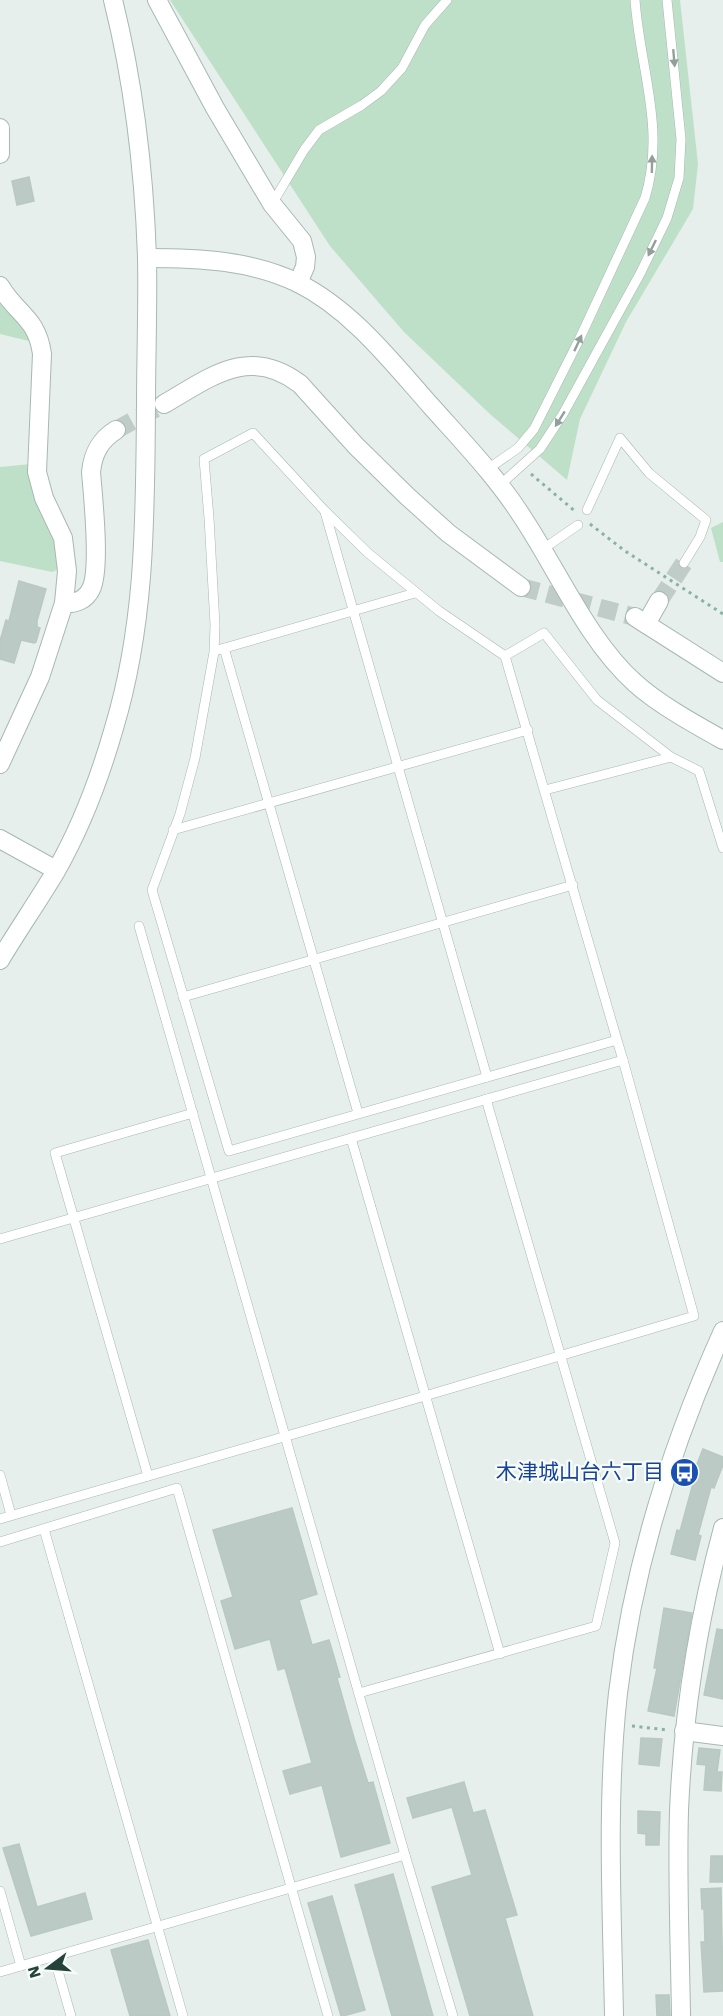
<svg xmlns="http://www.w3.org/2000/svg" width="723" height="2016" font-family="'Work Sans','Noto Sans JP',sans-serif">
<rect width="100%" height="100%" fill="#e6efeb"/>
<g fill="#bfe0c8">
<path d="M 170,0 L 680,0 L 698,164 L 693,209 L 626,322 L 580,419 L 567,480 L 491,415 L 404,332 L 330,246 Z"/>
<path d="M 0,300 L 22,324 L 33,342 L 0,334 Z"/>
<path d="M 31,464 L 52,529 L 59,569 L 52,572 L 0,561 L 0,467 Z"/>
<path d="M 723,522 L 723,562 L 720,562 L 711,528 Z"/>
</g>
<g fill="#bbcac4" stroke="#b8c9c2" stroke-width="1.5">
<path d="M 29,177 L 34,201 L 17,205 L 12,181 Z"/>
<path d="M 19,581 L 46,589 L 37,621 L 37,627 L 40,628 L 36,642 L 34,643 L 21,640 L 14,663 L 0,659 L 0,641 L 6,620 L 9,621 Z"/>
<path d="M 703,1449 L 723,1457 L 723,1465 L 714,1488 L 711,1487 L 698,1535 L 701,1536 L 695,1560 L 671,1554 L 677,1530 L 680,1531 L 694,1480 L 691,1479 Z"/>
<path d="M 292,1508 L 317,1594 L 299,1600 L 312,1645 L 329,1640 L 340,1677 L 337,1678 L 354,1738 L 368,1783 L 373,1782 L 390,1843 L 341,1857 L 322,1785 L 290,1794 L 283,1771 L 312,1763 L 285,1668 L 278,1670 L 270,1639 L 235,1649 L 221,1601 L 233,1597 L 213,1530 Z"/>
<path d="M 664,1608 L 692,1613 L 674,1716 L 648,1711 L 657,1668 L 654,1668 Z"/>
<path d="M 717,1629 L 723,1630 L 723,1699 L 704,1695 Z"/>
<path d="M 641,1738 L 662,1739 L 659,1766 L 639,1764 Z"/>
<path d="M 699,1748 L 720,1750 L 717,1772 L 722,1772 L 721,1791 L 704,1790 L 706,1765 L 697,1764 Z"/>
<path d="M 464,1782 L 473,1813 L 485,1810 L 511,1895 L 517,1915 L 505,1918 L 533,2016 L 470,2016 L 432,1887 L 472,1875 L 452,1807 L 413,1818 L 407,1798 Z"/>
<path d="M 638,1811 L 660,1812 L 659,1845 L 646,1845 L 646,1834 L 638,1833 Z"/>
<path d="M 19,1844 L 37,1907 L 85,1893 L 92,1919 L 31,1936 L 3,1848 Z"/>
<path d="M 711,1856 L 723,1856 L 723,1882 L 710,1882 Z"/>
<path d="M 393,1874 L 433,2016 L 392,2016 L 355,1885 Z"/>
<path d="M 721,1888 L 723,1991 L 704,1992 L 701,1942 L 705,1942 L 704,1908 L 702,1909 L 701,1889 Z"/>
<path d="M 332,1896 L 365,2010 L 343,2016 L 341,2016 L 308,1903 Z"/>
<path d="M 148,1940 L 152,1955 L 170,2016 L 130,2016 L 111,1950 Z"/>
<path d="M 656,1995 L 669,1995 L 670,2016 L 657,2016 Z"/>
</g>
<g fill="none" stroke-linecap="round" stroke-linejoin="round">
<g stroke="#bfccc8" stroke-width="18" stroke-dasharray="18 9" stroke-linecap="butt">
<path d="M 116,430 L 164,404"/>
<path d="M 521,587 L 635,617"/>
<path d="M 659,601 L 684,563"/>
</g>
<defs>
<g id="service">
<path d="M 272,204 L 304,150 L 319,130 L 362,105 L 381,91 L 402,68 L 425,25 L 447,0"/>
<path d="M 488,469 L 518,448 L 534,429 L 579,340 L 645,198 C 666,129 640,69 635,0"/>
<path d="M 501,484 L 540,449 L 563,414 L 641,272 L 667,218 L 679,178 L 681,139 L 667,0"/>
<path d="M 587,510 L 620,438 L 649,473 L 706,520 L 700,537 L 684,563"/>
<path d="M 325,512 L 487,1077"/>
<path d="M 543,549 L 578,525"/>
<path d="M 224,648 L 358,1113"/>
<path d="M 218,650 L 415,593"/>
<path d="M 505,656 L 544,633 L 597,700 L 671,757 L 545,790"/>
<path d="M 671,757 L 699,771 L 723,848"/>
<path d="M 173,830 L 528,730"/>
<path d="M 139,926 L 405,1855 L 453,2016"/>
<path d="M 183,997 L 573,885"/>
<path d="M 351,1138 L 500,1654"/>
<path d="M 0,1239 L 623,1060"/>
<path d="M 0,1475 L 11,1515"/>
<path d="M 148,1476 L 55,1153 L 193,1113"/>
<path d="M 0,1519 L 425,1396 L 694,1316 L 623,1060 L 617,1040 L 505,656 L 439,611 L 368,553 L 324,510 L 253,433 L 204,459 L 209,518 L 215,625 L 214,652 L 195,758 L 180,814 L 152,890 L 229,1151 L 617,1040"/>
<path d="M 44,1529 L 183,2016"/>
<path d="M 0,1542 L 177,1488 L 328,2016"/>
<path d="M 359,1693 L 596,1626 L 615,1543 L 486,1099"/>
<path d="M 0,1891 L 21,1966"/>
<path d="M 54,1957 L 71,2016"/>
<path d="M 0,1972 L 405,1855"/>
</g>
<g id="minor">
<path d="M 157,0 L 215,108 L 272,204 L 302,241 L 306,257 L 305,267 L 298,283"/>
<path d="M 0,128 L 0,154"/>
<path d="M 0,286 C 16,314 37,317 42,354 L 37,472 L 44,498 L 63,538 L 67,571 L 64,603 L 40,677 L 0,764"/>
<path d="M 164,404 C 211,377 249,345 300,384 L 356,446 L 407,496 L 448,533 L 521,587"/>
<path d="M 64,603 C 75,604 86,600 91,589 C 101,569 93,497 91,472 C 93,453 100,440 116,430"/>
<path d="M 635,617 L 723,673"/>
<path d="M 646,624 L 659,601"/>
<path d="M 0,839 L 56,870"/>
<path d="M 684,1731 L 723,1736"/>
<path d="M 681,2016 C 680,1948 677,1879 679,1811 C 683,1715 698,1620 723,1528"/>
</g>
<g id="tertiary">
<path d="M 147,258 C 199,258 250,260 298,283 C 352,310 392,362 431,406 C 463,442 497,477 523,518 C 558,571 588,641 635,683 C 658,704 696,725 723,740"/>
<path d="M 0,960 C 18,930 38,901 56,871 C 81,827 100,777 114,728 C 146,622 145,516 146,406 C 146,357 148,306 147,257 C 144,170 134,84 113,0"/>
<path d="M 614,2016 C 612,1908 606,1800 618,1693 C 633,1567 671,1446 723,1331"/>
</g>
</defs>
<use href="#service" stroke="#a8b8b2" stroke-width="10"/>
<use href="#minor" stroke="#a8b8b2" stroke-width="20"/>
<use href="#tertiary" stroke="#a8b8b2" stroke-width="20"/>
<g stroke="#86b3a5" stroke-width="3" stroke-dasharray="3 4.5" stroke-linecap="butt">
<path d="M 531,474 L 576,512"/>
<path d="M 590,524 L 625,551 L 723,614"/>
<path d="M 632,1726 L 668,1730"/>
</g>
<use href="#service" stroke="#fff" stroke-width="9"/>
<use href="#minor" stroke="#fff" stroke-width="18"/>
<use href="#tertiary" stroke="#fff" stroke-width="18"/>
</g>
<defs><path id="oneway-solid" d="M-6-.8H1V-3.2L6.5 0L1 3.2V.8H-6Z" transform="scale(1.5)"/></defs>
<g fill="#92a09c">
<use href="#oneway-solid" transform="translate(674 58) rotate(85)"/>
<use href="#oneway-solid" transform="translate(652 164) rotate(-89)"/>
<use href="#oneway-solid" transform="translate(652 248) rotate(116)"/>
<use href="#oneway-solid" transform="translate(578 343) rotate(-65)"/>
<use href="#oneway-solid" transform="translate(560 419) rotate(122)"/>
</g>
<defs>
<symbol id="bus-disc" viewBox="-11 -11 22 22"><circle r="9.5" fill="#1a4fb4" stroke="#f7fbf9"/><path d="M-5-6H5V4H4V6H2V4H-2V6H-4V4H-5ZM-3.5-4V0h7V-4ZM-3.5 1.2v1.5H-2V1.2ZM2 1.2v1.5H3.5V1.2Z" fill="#fff"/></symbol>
</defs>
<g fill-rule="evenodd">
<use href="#bus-disc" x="668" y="1456" width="33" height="33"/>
</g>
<g text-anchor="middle" stroke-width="4.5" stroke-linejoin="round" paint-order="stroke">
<g font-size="21" fill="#164399" stroke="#f7fbf9" text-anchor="end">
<text x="664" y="1479">木津城山台六丁目</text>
</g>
</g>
<g transform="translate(48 1968) rotate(254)" stroke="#f7fbf9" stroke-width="4.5" paint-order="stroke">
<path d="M0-4.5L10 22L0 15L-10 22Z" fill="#24423a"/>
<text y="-9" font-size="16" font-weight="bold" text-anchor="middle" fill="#24423a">N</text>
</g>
</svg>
